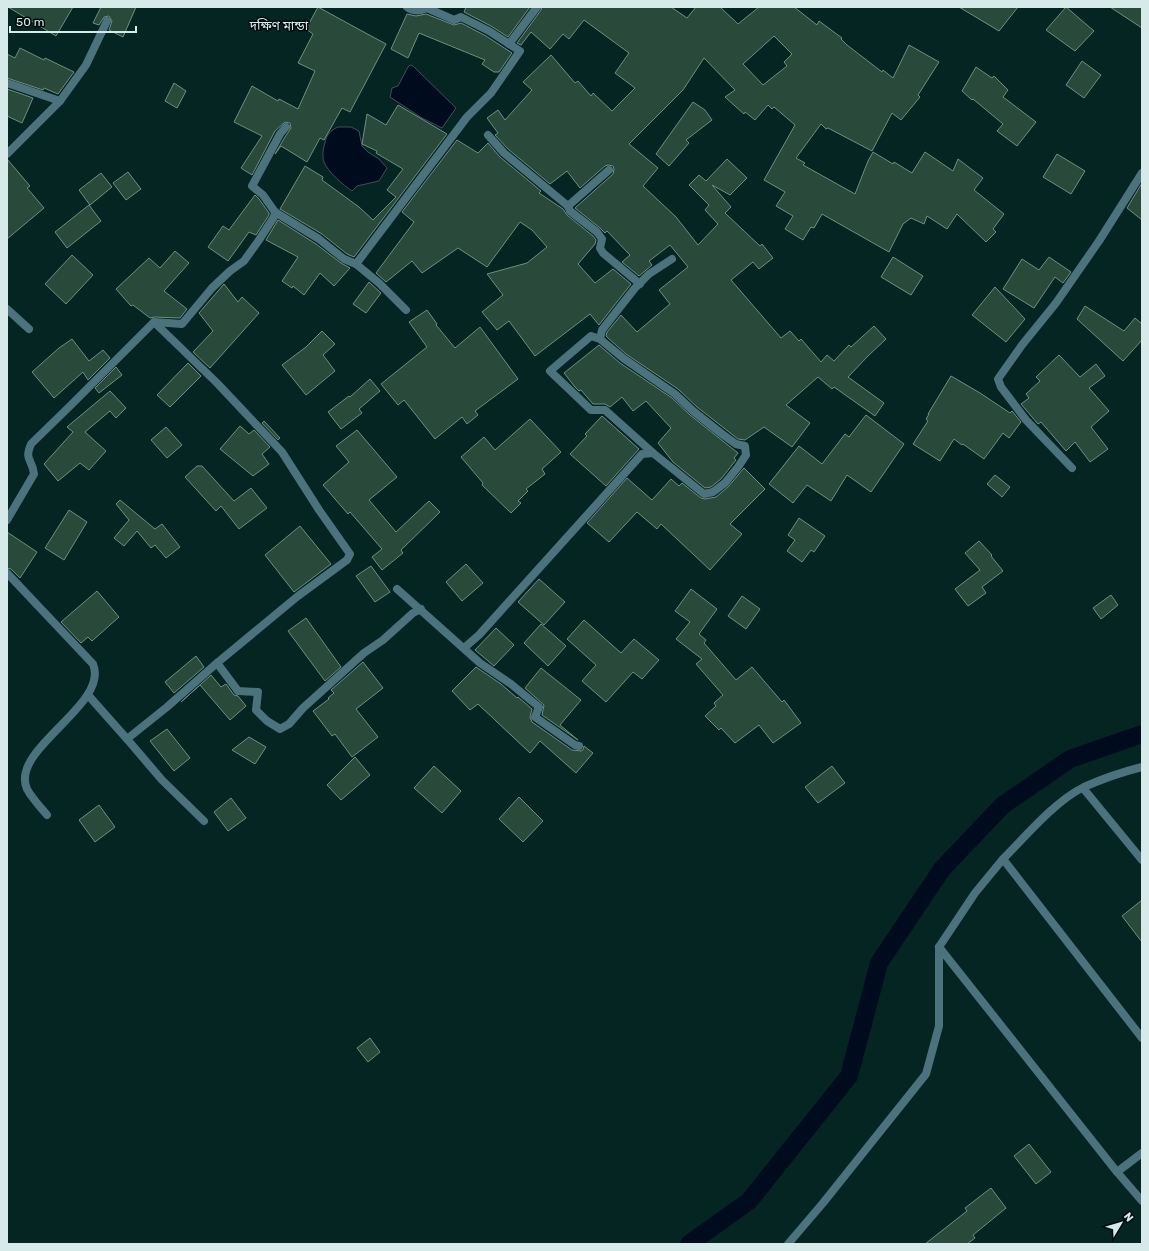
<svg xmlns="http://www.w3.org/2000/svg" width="1149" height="1251" font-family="Rubik,'Noto Sans Bengali',sans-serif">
<rect width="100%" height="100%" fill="#052523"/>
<g fill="#000c1d" stroke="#404f5a">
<path d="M 410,65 L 413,66 L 456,108 L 442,128 L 422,118 L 390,97 L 392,88 L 398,86 L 408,67 Z"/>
<path d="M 338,127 L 351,127 L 359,131 L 362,146 L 368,152 L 379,159 L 387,168 L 379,181 L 357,186 L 352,191 C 343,185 328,172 324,162 C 322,156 323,149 325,143 C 326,135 331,130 338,127 Z"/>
</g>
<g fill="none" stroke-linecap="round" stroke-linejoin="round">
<path stroke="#000c1d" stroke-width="18" d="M 689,1244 L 749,1201 L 849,1076 L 879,963 L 942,869 L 1003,805 L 1070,759 L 1142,734"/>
</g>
<g fill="#29493b" stroke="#6e907f" fill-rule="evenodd">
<path d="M 8,7 L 73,7 L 56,36 Z"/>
<path d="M 101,7 L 136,7 L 123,37 L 109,30 L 112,21 L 109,16 L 104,17 L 99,25 L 93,23 Z"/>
<path d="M 318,7 L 360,30 L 386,44 L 350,112 L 342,108 L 324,140 L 320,138 L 307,162 L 281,146 L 275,154 L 285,137 L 291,128 L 290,123 L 285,122 L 275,131 L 252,175 L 241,168 L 262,136 L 234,122 L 252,86 L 278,101 L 279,99 L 298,109 L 315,71 L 298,63 L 313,34 L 306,29 Z"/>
<path d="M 466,7 L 530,7 L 508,37 L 491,26 L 464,12 Z"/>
<path d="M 542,7 L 671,7 L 687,18 L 696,7 L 720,7 L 738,24 L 759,7 L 794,7 L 817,25 L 819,21 L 842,38 L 841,39 L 847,45 L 882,72 L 883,70 L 893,78 L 909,45 L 939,62 L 918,95 L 920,97 L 901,120 L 892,113 L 872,151 L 828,128 L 826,129 L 821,124 L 796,158 L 805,163 L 803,165 L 855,194 L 868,161 L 873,152 L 893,164 L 894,162 L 912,173 L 925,152 L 953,171 L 958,159 L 983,178 L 974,190 L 1004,214 L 993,229 L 996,232 L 986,242 L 957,214 L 947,229 L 927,216 L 924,224 L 911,218 L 903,224 L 889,252 L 822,214 L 814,228 L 811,227 L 803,240 L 785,229 L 793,216 L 776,206 L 785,192 L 764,180 L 795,125 L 774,107 L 772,109 L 768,105 L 755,120 L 745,112 L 744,114 L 725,97 L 735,90 L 704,58 L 683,90 L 629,144 L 658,168 L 643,186 L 676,217 L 698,245 L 718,224 L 705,210 L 709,205 L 689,185 L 699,175 L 706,181 L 727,159 L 747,178 L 730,195 L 712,185 L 731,207 L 725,213 L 760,246 L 762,244 L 773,258 L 759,269 L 753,262 L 731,280 L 781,338 L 790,331 L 799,341 L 801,339 L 821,362 L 827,355 L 834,361 L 849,345 L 851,347 L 874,326 L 886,339 L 868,356 L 848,377 L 884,403 L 875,416 L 834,387 L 832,389 L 818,377 L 786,405 L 810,423 L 792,447 L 764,427 L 745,440 L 738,439 L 697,407 L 678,389 L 626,354 L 608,338 L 606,336 L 607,332 L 621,315 L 637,332 L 670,304 L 659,290 L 688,267 L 670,245 L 649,261 L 652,265 L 639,276 L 622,262 L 630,255 L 607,231 L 605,233 L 600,228 L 575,208 L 613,174 L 614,169 L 613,166 L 608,165 L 605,166 L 580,188 L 567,171 L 550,184 L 508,149 L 495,135 L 498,133 L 487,118 L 498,110 L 505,120 L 532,90 L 523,82 L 551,55 L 575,83 L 578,81 L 591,96 L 593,93 L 612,111 L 635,88 L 615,73 L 629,53 L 584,20 L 569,39 L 563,34 L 550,49 L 531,32 L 521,45 L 517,43 L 541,10 ZM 774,36 L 792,54 L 784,62 L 787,66 L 763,85 L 743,64 Z"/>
<path d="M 959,7 L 1018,7 L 999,31 Z"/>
<path d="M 1066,7 L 1094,31 L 1075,51 L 1046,30 Z"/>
<path d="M 1110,7 L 1142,7 L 1142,28 Z"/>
<path d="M 407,14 L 416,16 L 426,14 L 454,25 L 461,23 L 486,36 L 512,53 L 499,72 L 494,72 L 482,64 L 485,60 L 419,33 L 408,58 L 391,49 Z"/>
<path d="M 20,48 L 44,60 L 45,58 L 74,72 L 58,94 L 44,88 L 43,90 L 7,78 L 7,54 L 15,58 Z"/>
<path d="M 1082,61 L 1101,75 L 1084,98 L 1066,85 Z"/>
<path d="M 976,67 L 992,78 L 994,76 L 1008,90 L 1003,97 L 1036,122 L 1017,146 L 997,131 L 1003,124 L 973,99 L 972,100 L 962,91 Z"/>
<path d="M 174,83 L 186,91 L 177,108 L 165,101 Z"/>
<path d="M 7,89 L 33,98 L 22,123 L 7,116 Z"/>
<path d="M 693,102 L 705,110 L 712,120 L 686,140 L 689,143 L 669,166 L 656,154 Z"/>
<path d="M 398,105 L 447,134 L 354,257 L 347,254 L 322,234 L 280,209 L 305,166 L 323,177 L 322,180 L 359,207 L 373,220 L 396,197 L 387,190 L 403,169 L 376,153 L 377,151 L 362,144 L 367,114 L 386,125 Z"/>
<path d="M 457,140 L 478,153 L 488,143 L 500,157 L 541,191 L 539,193 L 563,209 L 567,215 L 593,236 L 596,240 L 595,244 L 578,264 L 595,283 L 613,269 L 631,284 L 599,325 L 590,314 L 535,356 L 509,321 L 497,330 L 482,312 L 503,295 L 487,274 L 527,263 L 547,247 L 532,230 L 520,222 L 487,267 L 458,248 L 422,273 L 412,261 L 386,282 L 376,273 L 414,222 L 402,212 Z"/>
<path d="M 1057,154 L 1085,171 L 1071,194 L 1043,177 Z"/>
<path d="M 7,159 L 30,186 L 27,188 L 44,208 L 7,239 Z"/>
<path d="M 128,172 L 141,189 L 126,200 L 113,183 Z"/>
<path d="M 101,173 L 112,187 L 90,205 L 79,190 Z"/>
<path d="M 1142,183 L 1142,220 L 1127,208 Z"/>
<path d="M 255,195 L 259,199 L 269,213 L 269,215 L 256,235 L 249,232 L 228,261 L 208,247 L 223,226 L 229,230 Z"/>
<path d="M 89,205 L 101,221 L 67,248 L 55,232 Z"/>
<path d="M 278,220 L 316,244 L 341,263 L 350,268 L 334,286 L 320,273 L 304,295 L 293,286 L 292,288 L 282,281 L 298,257 L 266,240 Z"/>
<path d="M 175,251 L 189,263 L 164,291 L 187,309 L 180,318 L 154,317 L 150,318 L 133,305 L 131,306 L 116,289 L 149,258 L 160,268 Z"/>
<path d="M 72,255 L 93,275 L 66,304 L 45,284 Z"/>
<path d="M 893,257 L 923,276 L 911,295 L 881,277 Z"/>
<path d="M 1049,257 L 1071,272 L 1063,283 L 1055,277 L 1034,308 L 1003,289 L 1022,259 L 1039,270 Z"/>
<path d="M 369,282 L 381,293 L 366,313 L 353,304 Z"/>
<path d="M 224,284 L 238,302 L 242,297 L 259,313 L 210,368 L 193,352 L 213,331 L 199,313 Z"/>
<path d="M 995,287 L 1025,319 L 1006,342 L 972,315 Z"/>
<path d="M 1085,306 L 1124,331 L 1135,318 L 1142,324 L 1142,340 L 1123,361 L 1077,319 Z"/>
<path d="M 427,310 L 437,324 L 436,325 L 455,348 L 480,327 L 518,379 L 475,411 L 478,415 L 467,424 L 462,417 L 435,439 L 404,400 L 398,405 L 381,384 L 427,347 L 409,322 Z"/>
<path d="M 322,331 L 335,344 L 323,355 L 335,371 L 306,395 L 282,365 L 306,347 Z"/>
<path d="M 72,339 L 89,361 L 103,350 L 110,358 L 88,380 L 83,372 L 54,398 L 32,372 L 59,348 Z"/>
<path d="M 599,345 L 620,363 L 672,398 L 690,415 L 738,453 L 734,458 L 736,460 L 721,479 L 711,487 L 705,488 L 673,462 L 658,443 L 671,428 L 646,401 L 633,411 L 622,397 L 610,407 L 605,404 L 593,404 L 581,390 L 579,391 L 575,387 L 564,373 Z"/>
<path d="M 1059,355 L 1080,377 L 1096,364 L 1105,376 L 1089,388 L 1109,411 L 1091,427 L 1108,449 L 1090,462 L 1075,442 L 1066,451 L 1041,422 L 1038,424 L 1021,404 L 1029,398 L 1026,394 L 1040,381 L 1036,377 Z"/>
<path d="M 188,363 L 201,376 L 170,407 L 157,395 Z"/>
<path d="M 116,367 L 122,375 L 99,393 L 95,388 Z"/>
<path d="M 951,376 L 980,393 L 1010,413 L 1012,411 L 1021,422 L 1009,438 L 1003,433 L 984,459 L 963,444 L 962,445 L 954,439 L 940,461 L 913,444 L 928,421 L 926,419 L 929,414 L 928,414 Z"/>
<path d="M 370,379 L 380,391 L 359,409 L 362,413 L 341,429 L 328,412 L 349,396 L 350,397 Z"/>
<path d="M 110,391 L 126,408 L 116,418 L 110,411 L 85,432 L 106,451 L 89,470 L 80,463 L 58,481 L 44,464 L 73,432 L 67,427 Z"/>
<path d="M 866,415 L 904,444 L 871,492 L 847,475 L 831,501 L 807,485 L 793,503 L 769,484 L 799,446 L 822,464 L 845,434 L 849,437 Z"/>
<path d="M 602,416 L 639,449 L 606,486 L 570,454 L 587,436 L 585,434 Z"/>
<path d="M 530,419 L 561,452 L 542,469 L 545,474 L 526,489 L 528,491 L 518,501 L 521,503 L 511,513 L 482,485 L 483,483 L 461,457 L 484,437 L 495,450 Z"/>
<path d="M 264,421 L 280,438 L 278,440 L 262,423 Z"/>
<path d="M 240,426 L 249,434 L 254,430 L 270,447 L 262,454 L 269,464 L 253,476 L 220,449 Z"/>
<path d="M 166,427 L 182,445 L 167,458 L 151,440 Z"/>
<path d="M 357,430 L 397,477 L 369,500 L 396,532 L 429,501 L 440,512 L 401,550 L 403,553 L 382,570 L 372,557 L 382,549 L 350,512 L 348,514 L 323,485 L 349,462 L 336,446 Z"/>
<path d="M 197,466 L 202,466 L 234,501 L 251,488 L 267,508 L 239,529 L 221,506 L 216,511 L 185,477 Z"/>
<path d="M 744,468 L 765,489 L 730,524 L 742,534 L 710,570 L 661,524 L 657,529 L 637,512 L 609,542 L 587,523 L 627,478 L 652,500 L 671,479 L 679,486 L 682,483 L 701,498 L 705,499 L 716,497 L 728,487 Z"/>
<path d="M 995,475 L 1010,487 L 1002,497 L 987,484 Z"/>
<path d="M 120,500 L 155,529 L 162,524 L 180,547 L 166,558 L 155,545 L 151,548 L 137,531 L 124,546 L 114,538 L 129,520 L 116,504 Z"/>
<path d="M 69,510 L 87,522 L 64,560 L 45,548 Z"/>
<path d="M 799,518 L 825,536 L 814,552 L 811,550 L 802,562 L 787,551 L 795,540 L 788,535 Z"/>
<path d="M 300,526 L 331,564 L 294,592 L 265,555 Z"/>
<path d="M 7,532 L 37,552 L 20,578 L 11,569 L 7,568 Z"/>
<path d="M 979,541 L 992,555 L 991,556 L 1003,571 L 982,587 L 986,593 L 968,606 L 955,589 L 980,570 L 965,553 Z"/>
<path d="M 466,564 L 483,583 L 462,601 L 446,582 Z"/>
<path d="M 371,566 L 390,592 L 375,602 L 356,576 Z"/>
<path d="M 539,579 L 565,602 L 544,625 L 518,602 Z"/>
<path d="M 691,589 L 717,609 L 699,634 L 706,640 L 704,643 L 736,680 L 752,667 L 782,702 L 784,700 L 801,723 L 773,743 L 759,725 L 735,743 L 721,728 L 719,730 L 705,716 L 716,706 L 714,703 L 723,695 L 696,664 L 702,659 L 676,639 L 690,622 L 675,611 Z"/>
<path d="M 97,591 L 119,617 L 92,641 L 88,637 L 81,643 L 61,622 Z"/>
<path d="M 1111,595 L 1118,605 L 1101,619 L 1093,608 Z"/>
<path d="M 742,596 L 760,609 L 746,629 L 728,616 Z"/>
<path d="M 306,618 L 341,667 L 325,681 L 288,631 Z"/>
<path d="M 584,620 L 621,653 L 634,639 L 659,660 L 642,679 L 633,672 L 606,702 L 582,681 L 596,665 L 567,639 Z"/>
<path d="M 541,624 L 566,646 L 548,666 L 524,643 Z"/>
<path d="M 496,628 L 514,645 L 494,666 L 475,650 Z"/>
<path d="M 196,656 L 204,667 L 174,693 L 165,682 Z"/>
<path d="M 363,662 L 383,688 L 356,709 L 378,737 L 352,757 L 335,734 L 332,736 L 313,711 L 329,699 L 328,698 L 334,693 L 331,690 Z"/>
<path d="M 476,667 L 501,684 L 517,698 L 518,697 L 532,709 L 530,717 L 532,722 L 572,750 L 581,751 L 583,750 L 584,746 L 593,753 L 576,773 L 540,741 L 530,753 L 478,704 L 470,710 L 452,691 Z"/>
<path d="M 541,668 L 581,700 L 560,725 L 578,740 L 542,715 L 544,705 L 525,688 Z"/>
<path d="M 211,675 L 221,687 L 226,684 L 234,695 L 238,696 L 246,706 L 230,720 L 200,685 L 181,702 Z"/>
<path d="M 167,729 L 190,758 L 174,771 L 150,741 Z"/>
<path d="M 249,737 L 266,747 L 255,764 L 232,750 Z"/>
<path d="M 355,757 L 370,775 L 341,800 L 327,785 Z"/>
<path d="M 434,766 L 461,791 L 442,813 L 414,788 Z"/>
<path d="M 832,766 L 845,783 L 818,803 L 805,787 Z"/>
<path d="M 519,797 L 543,821 L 523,842 L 499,819 Z"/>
<path d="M 231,798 L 246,818 L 228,831 L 214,812 Z"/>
<path d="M 99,805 L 115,827 L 95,842 L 79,820 Z"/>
<path d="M 1142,900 L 1142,942 L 1122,916 Z"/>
<path d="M 370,1038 L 380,1052 L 368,1062 L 357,1048 Z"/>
<path d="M 1029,1144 L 1051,1172 L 1036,1184 L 1014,1156 Z"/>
<path d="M 991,1188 L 1006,1208 L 973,1235 L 975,1238 L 967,1244 L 925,1244 L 967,1211 L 965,1208 Z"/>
</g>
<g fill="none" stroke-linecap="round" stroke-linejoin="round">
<g stroke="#4c727e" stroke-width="8">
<path d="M 509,44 L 537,7"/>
<path d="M 7,83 L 60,101 L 7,154"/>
<path d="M 60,101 L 86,65 L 107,21"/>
<path d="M 488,135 L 504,153 L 568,206"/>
<path d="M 609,170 L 568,206 L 570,211 L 597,232 L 602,239 L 600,248 L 603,253 L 640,284"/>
<path d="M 275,212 L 263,195 L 252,186 L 280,134 L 286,127"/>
<path d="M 356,264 L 379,283 L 406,310"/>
<path d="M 7,309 L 29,329"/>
<path d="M 154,322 L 217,383 L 282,452 L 319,510 L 350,554 L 347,560 L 298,596 L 217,663 L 238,691 L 258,692 L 256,710 L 267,721 L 280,729 L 289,724 L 303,708 L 364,653 L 383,640 L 413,613 L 421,609"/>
<path d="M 600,339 L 591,336 L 550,371 L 591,410 L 605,410 L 653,453"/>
<path d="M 1072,468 L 1026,420 L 1001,387 L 998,379 L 1022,345 L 1056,303 L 1099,241 L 1142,173"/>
<path d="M 7,520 L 34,474 C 32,458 24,461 31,444 L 71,405 L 154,322 L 182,324 L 212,288 L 230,271 L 244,261 L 259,240 L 274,217 L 275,212 L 319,239 L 344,259 L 356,264 L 467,117 L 491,93 L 520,51 L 489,31 L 461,17 L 454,20 L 427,8 C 420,11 413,12 407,7"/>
<path d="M 7,573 L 93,664 C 110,705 9,749 27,789 C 31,797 41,808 47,815"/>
<path d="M 397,589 L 480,663 L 511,684 L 539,707 L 535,717 L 575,745 L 579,746"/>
<path d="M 464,648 L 479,635 L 642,454 L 653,453 L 704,494 L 713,492 L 725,483 L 738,467 L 746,455 L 745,446 L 736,444 L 722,434 L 693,411 L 675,394 L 623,358 L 600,339 L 602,330 L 635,288 L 649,274 L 672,259"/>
<path d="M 88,695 L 127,739"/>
<path d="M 1142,767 C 1122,772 1102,779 1084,787 C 1055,801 1026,836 1003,859 L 1142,1038"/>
<path d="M 1083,788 L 1142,860"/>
<path d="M 204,821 L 162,780 L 127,739 L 167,707 L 217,663"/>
<path d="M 939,947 L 1117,1172 L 1142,1201"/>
<path d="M 1117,1172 L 1142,1153"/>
<path d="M 788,1244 L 823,1203 L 926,1074 L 939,1026 L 939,947 L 975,893 L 1003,859"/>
</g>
</g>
<g text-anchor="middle" stroke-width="3" stroke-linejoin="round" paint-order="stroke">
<g font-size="13" fill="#d5eae9" stroke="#000c0b">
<text x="279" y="30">দক্ষিণ মান্ডা</text>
</g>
</g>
<rect width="1149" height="1251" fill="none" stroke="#d5eae9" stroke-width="16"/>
<g transform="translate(1121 1223) rotate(52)" stroke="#000c0b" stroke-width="3" paint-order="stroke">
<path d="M0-3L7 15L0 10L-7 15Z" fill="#d5eae9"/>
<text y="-6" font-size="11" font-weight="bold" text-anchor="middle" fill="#d5eae9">N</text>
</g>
<path d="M10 26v6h126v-6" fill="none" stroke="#d5eae9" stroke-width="2"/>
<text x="16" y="26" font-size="12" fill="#d5eae9" stroke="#000c0b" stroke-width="3" paint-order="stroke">50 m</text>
</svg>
